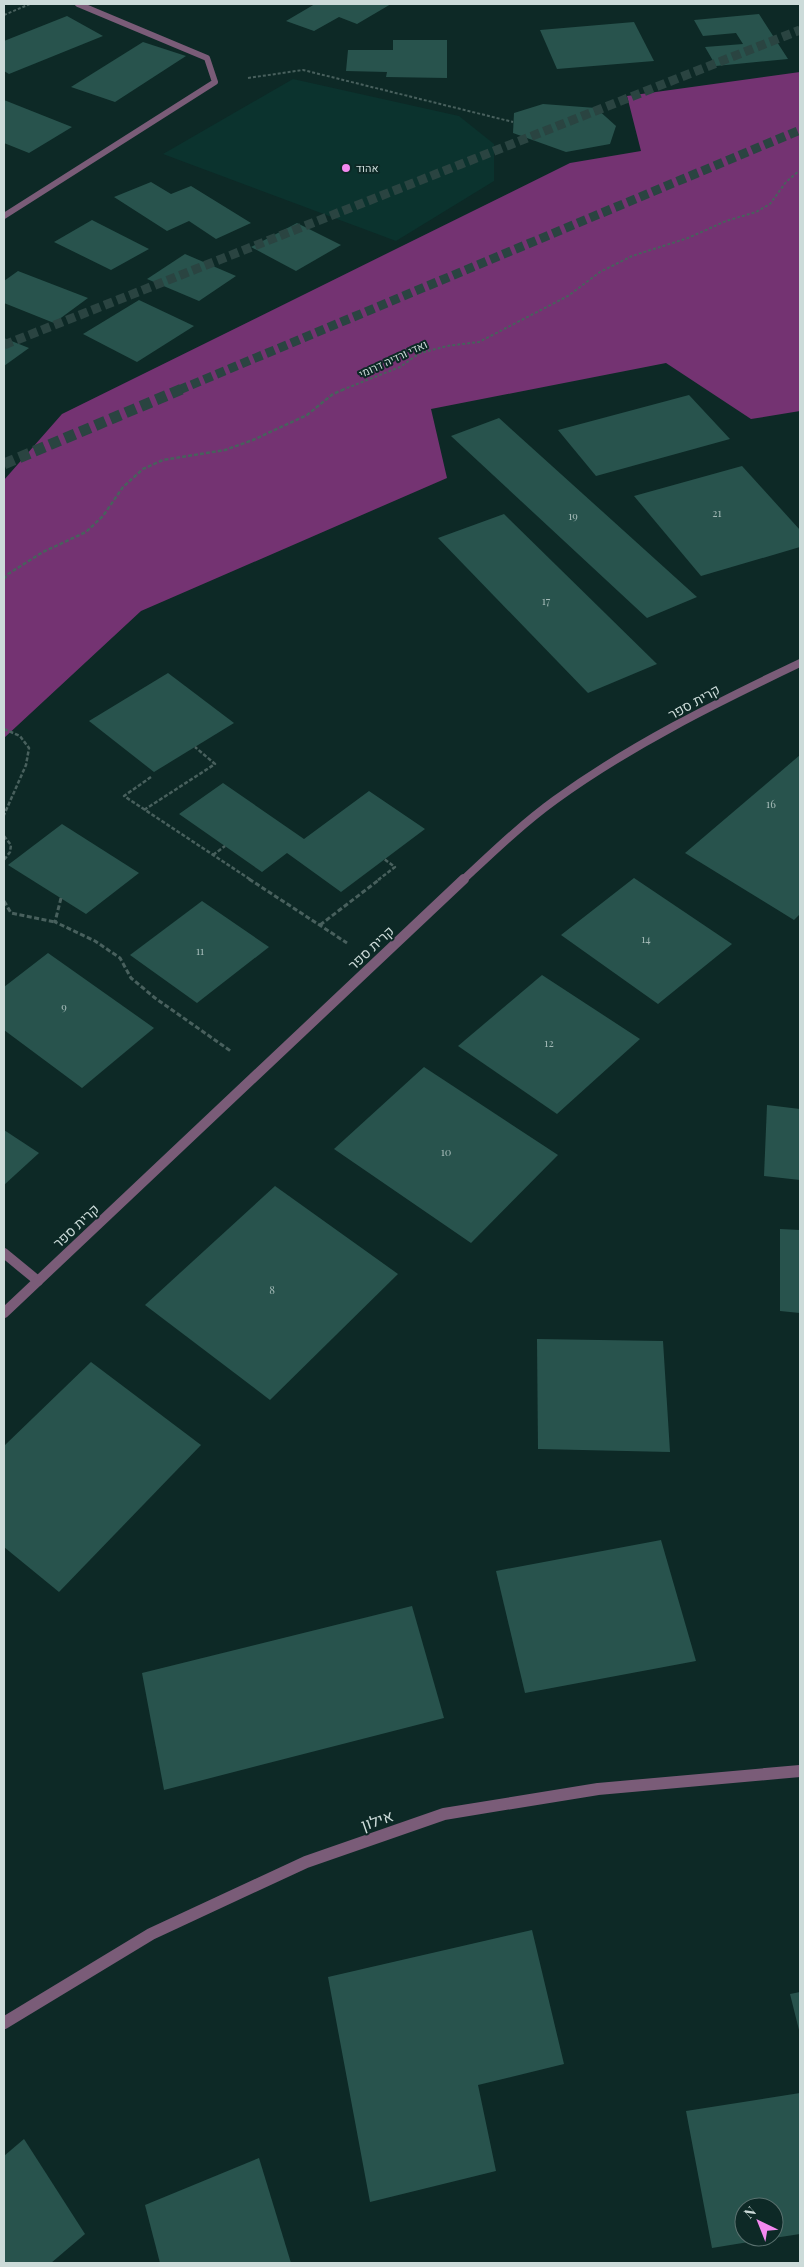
<svg xmlns="http://www.w3.org/2000/svg" width="804" height="2267" font-family="'Playfair Display',Heebo,serif">
<rect width="100%" height="100%" fill="#0d2926"/>
<path fill="#0b332e" d="M 293,79 L 459,116 L 494,144 L 494,181 L 396,241 L 163,154 Z"/>
<path fill="#743372" d="M 800,72 L 800,411 L 751,419 L 666,363 L 431,409 L 447,478 L 141,611 L 4,738 L 4,480 L 62,414 L 570,163 L 641,151 L 627,96 Z"/>
<g fill="#28534d">
<path d="M 315,4 L 391,4 L 357,24 L 339,17 L 314,31 L 286,21 Z"/>
<path d="M 759,14 L 788,59 L 716,66 L 705,47 L 743,44 L 736,33 L 703,36 L 694,20 Z"/>
<path d="M 67,16 L 103,36 L 9,74 L 4,71 L 4,41 Z"/>
<path d="M 634,22 L 654,61 L 557,69 L 540,30 Z"/>
<path d="M 393,40 L 447,40 L 447,78 L 386,77 L 387,72 L 346,71 L 348,50 L 393,50 Z"/>
<path d="M 143,42 L 186,56 L 115,102 L 71,87 Z"/>
<path d="M 4,100 L 72,127 L 29,153 L 4,143 Z"/>
<path d="M 543,104 L 596,108 L 616,126 L 610,144 L 566,152 L 513,133 L 514,113 Z"/>
<path d="M 151,182 L 171,194 L 191,186 L 251,223 L 216,239 L 189,221 L 167,231 L 114,197 Z"/>
<path d="M 92,220 L 149,249 L 111,270 L 54,242 Z"/>
<path d="M 297,223 L 341,245 L 296,271 L 251,247 Z"/>
<path d="M 185,254 L 236,276 L 199,301 L 147,279 Z"/>
<path d="M 18,271 L 88,298 L 54,323 L 4,303 L 4,281 Z"/>
<path d="M 139,300 L 194,326 L 137,362 L 83,334 Z"/>
<path d="M 4,338 L 29,348 L 4,366 Z"/>
<path d="M 689,395 L 730,439 L 596,476 L 558,430 Z"/>
<path d="M 499,418 L 697,597 L 647,618 L 451,436 Z"/>
<path d="M 742,466 L 800,530 L 800,547 L 701,576 L 634,496 Z"/>
<path d="M 504,514 L 657,664 L 588,693 L 438,538 Z"/>
<path d="M 168,673 L 234,723 L 154,772 L 89,721 Z"/>
<path d="M 800,755 L 800,914 L 794,920 L 685,853 Z"/>
<path d="M 223,783 L 304,839 L 369,791 L 425,829 L 341,892 L 287,853 L 262,872 L 179,814 Z"/>
<path d="M 62,824 L 139,873 L 86,914 L 8,865 Z"/>
<path d="M 634,878 L 732,944 L 658,1004 L 561,935 Z"/>
<path d="M 202,901 L 269,947 L 197,1003 L 130,955 Z"/>
<path d="M 48,953 L 154,1028 L 82,1088 L 4,1030 L 4,987 Z"/>
<path d="M 542,975 L 640,1039 L 557,1114 L 458,1046 Z"/>
<path d="M 424,1067 L 558,1155 L 471,1243 L 334,1149 Z"/>
<path d="M 767,1105 L 800,1109 L 800,1180 L 764,1176 Z"/>
<path d="M 4,1130 L 39,1153 L 4,1185 Z"/>
<path d="M 275,1186 L 398,1274 L 270,1400 L 145,1305 Z"/>
<path d="M 780,1229 L 800,1230 L 800,1313 L 780,1311 Z"/>
<path d="M 537,1339 L 663,1341 L 670,1452 L 538,1449 Z"/>
<path d="M 91,1362 L 201,1445 L 59,1592 L 4,1547 L 4,1446 Z"/>
<path d="M 661,1540 L 696,1661 L 525,1693 L 496,1571 Z"/>
<path d="M 412,1606 L 444,1718 L 164,1790 L 142,1673 Z"/>
<path d="M 532,1930 L 564,2064 L 478,2085 L 496,2171 L 370,2202 L 328,1977 Z"/>
<path d="M 800,1992 L 800,2034 L 790,1994 Z"/>
<path d="M 800,2093 L 800,2234 L 774,2238 L 774,2207 L 744,2207 L 744,2237 L 774,2238 L 712,2248 L 686,2111 Z"/>
<path d="M 24,2139 L 85,2234 L 51,2263 L 4,2263 L 4,2156 Z"/>
<path d="M 259,2158 L 291,2263 L 160,2263 L 145,2205 Z"/>
</g>
<g fill="none" stroke-linecap="round" stroke-linejoin="round">
<g stroke="#2a4441" stroke-width="9" stroke-dasharray="9 4.5" stroke-linecap="butt">
<path d="M 4,345 L 800,30"/>
<path d="M 179,390 L 800,130"/>
</g>
<path stroke="#2a4441" stroke-width="11" stroke-dasharray="11 5.5" stroke-linecap="butt" d="M 4,464 L 182,389"/>
<g stroke="#48605d" stroke-width="2" stroke-dasharray="3 2" stroke-linecap="butt">
<path d="M 4,15 L 30,4"/>
<path d="M 248,78 L 303,70 L 513,122"/>
<path d="M 342,390 L 400,367 L 420,353 L 447,346 L 479,342 L 568,296 L 600,272 L 632,256 L 688,238 L 726,221 L 756,212 L 770,204 L 786,182 L 800,170"/>
</g>
<g stroke="#48605d" stroke-width="2.5" stroke-dasharray="4 2" stroke-linecap="butt">
<path d="M 4,579 L 8,574 L 43,552 L 86,532 L 103,516 L 123,487 L 143,469 L 163,460 L 225,450 L 253,440 L 307,415 L 333,394 L 345,389"/>
<path d="M 4,729 L 20,736 L 29,748 L 26,765 L 4,815"/>
<path d="M 151,777 L 124,796 L 251,880"/>
<path d="M 144,810 L 215,764 L 195,747"/>
<path d="M 4,836 L 11,845 L 10,852 L 4,860"/>
<path d="M 213,855 L 225,846"/>
<path d="M 378,880 L 395,867 L 384,859"/>
</g>
<g stroke="#48605d" stroke-width="3" stroke-dasharray="5 2.5" stroke-linecap="butt">
<path d="M 249,879 L 347,943"/>
<path d="M 61,898 L 55,922 L 95,941 L 120,958 L 131,978 L 155,998 L 232,1052"/>
<path d="M 4,901 L 11,913 L 55,922"/>
<path d="M 320,925 L 380,879"/>
</g>
<path stroke="#7a5c78" stroke-width="10" d="M 4,1253 L 38,1281"/>
<path stroke="#7a5c78" stroke-width="6" d="M 4,216 L 215,82 L 207,58 L 78,4"/>
<path stroke="#7a5c78" stroke-width="8" d="M 463,880 C 493,852 522,824 555,800 C 631,745 716,703 800,663"/>
<path stroke="#7a5c78" stroke-width="10" d="M 4,1313 L 464,879"/>
<path stroke="#7a5c78" stroke-width="12" d="M 4,2023 L 151,1934 L 306,1862 L 444,1814 L 598,1789 L 800,1771"/>
</g>
<circle fill="#f489f0" stroke="#0d2926" stroke-width="2" cx="346" cy="168" r="5"/>
<g text-anchor="middle" stroke-width="4" stroke-linejoin="round" paint-order="stroke">
<g font-size="11" fill="#ccdbd9" stroke="#0d2926" text-anchor="start">
<text x="356" y="172">אהוד</text>
</g>
<g font-size="11" fill="#ccdbd9" stroke="#0d2926">
<text transform="translate(393 359) rotate(-25)" y="4">ואדי ורדיה דרומי</text>
</g>
<g font-size="11" fill="#a3b9b6">
<text x="717" y="517">21</text>
<text x="573" y="520">19</text>
<text x="546" y="605">17</text>
<text x="771" y="808">16</text>
<text x="646" y="943">14</text>
<text x="200" y="955">11</text>
<text x="64" y="1011">9</text>
<text x="549" y="1047">12</text>
<text x="446" y="1156">10</text>
<text x="272" y="1294">8</text>
</g>
<g font-size="14" fill="#ccdbd9" stroke="#0d2926">
<text transform="translate(694 702) rotate(-29)" y="5">קרית ספר</text>
<text transform="translate(371 948) rotate(-43)" y="5">קרית ספר</text>
<text transform="translate(76 1226) rotate(-43)" y="5">קרית ספר</text>
</g>
<g font-size="16" fill="#ccdbd9" stroke="#0d2926">
<text transform="translate(377 1820) rotate(-19)" y="6">אילון</text>
</g>
</g>
<rect width="804" height="2267" fill="none" stroke="#ccdbd9" stroke-width="10"/>
<g transform="translate(759 2222) rotate(317)"><circle r="24" fill="#0d2926" stroke="#59706e"/>
<path d="M0-4L9 19L0 12L-9 19Z" fill="#f489f0"/>
<text y="-8" font-size="14" font-weight="bold" text-anchor="middle" fill="#ccdbd9">N</text>
</g>
</svg>
